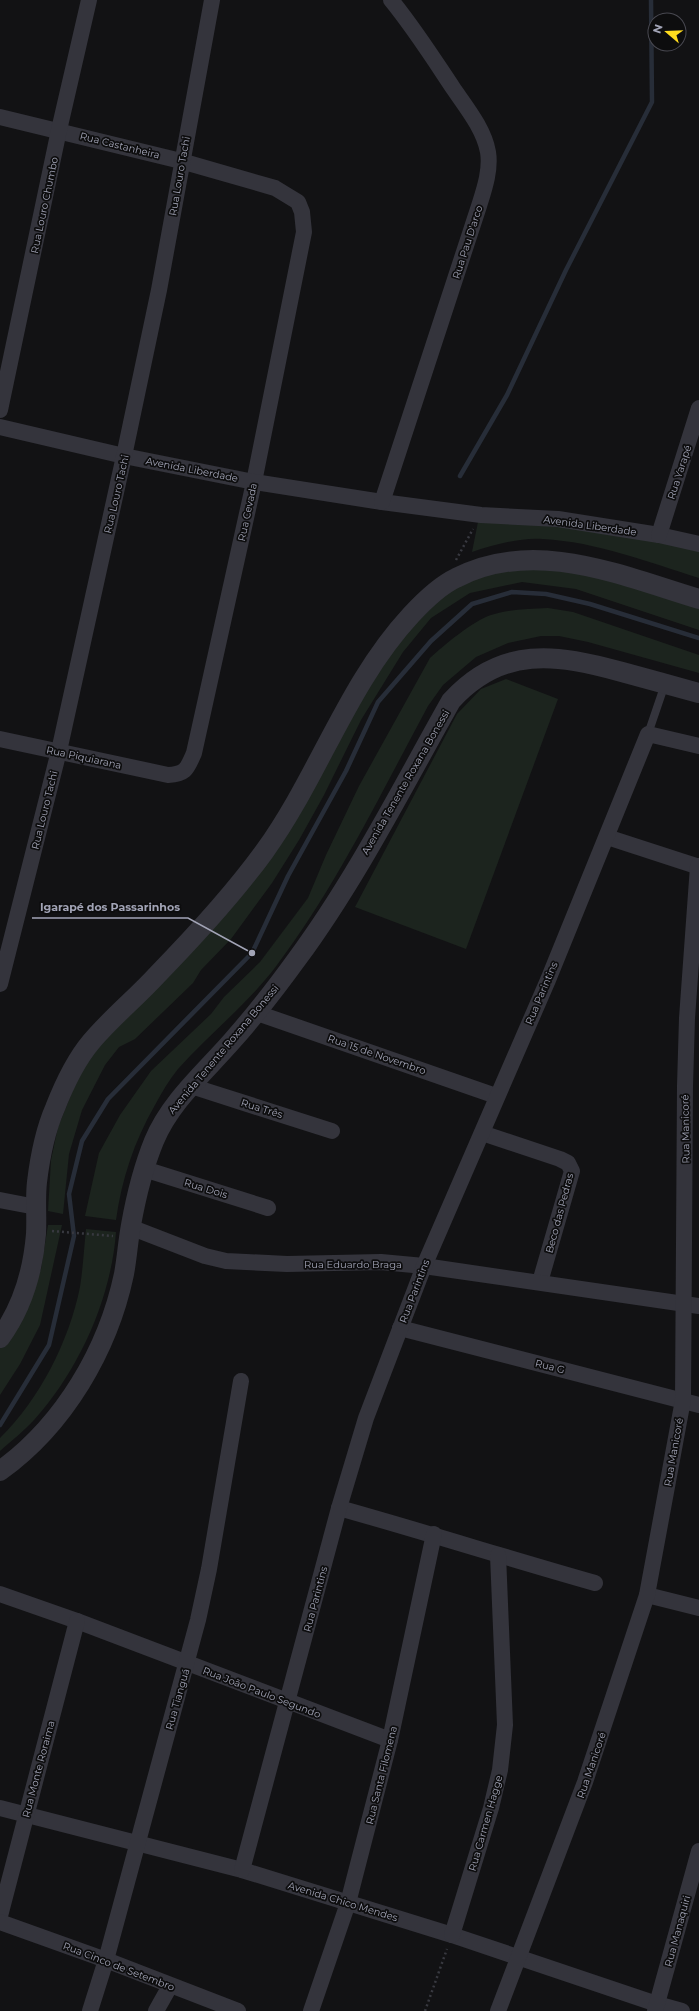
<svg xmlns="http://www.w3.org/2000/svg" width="699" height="2011" font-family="Montserrat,sans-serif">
<rect width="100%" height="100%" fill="#121214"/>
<g fill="#1c241e">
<path d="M 479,517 L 591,528 L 699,545 L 699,578 C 648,562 597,542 543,539 C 521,537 493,545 472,552 Z"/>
<path d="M 536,566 L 581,571 L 699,607 L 699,630 L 576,589 L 522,582 L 470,593 L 431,618 L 403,652 L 361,720 L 324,795 L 299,840 L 272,883 L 231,939 L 201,970 L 193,983 L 135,1039 L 119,1047 L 105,1065 L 82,1110 L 69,1154 L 63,1214 L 48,1211 L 51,1160 L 58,1127 L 84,1063 L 215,921 L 382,657 L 436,597 L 477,575 Z"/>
<path d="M 548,608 L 573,612 L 699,655 L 699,673 L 588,642 L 559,636 L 541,636 L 508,643 L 476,657 L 443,685 L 428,706 C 381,793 337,885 277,965 C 248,1004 210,1033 178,1069 C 169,1080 162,1092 155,1105 C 134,1142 122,1178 116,1220 L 85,1216 L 99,1153 L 120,1115 L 151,1071 L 211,1014 L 224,997 L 260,962 L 308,898 L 326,855 L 359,786 L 430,658 C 444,645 473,621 491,615 C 509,609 529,609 548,608 Z"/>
<path d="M 506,679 L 558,699 L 466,949 L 355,907 L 457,714 L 481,689 Z"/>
<path d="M 48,1225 L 62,1225 L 40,1325 L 20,1364 L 0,1395 L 0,1346 L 14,1324 L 41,1269 Z"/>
<path d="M 86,1229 L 116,1232 C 111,1299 79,1370 34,1420 C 24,1431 11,1441 0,1451 L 0,1438 C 40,1399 69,1341 80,1287 C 83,1268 84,1248 86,1229 Z"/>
</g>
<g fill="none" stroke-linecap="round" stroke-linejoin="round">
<g stroke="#272d38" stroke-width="4.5">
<path d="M 460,476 L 507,395 L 566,270 L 652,102 L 651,0"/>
<path d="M 0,1425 L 49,1345 L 74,1236 L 69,1194 L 82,1141 L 108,1099 L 252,953 L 288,876 L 346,771 L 378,702 L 431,641 L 472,604 L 512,592 L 546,594 L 590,604 L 699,638"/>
</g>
<g stroke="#383940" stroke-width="2.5" stroke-dasharray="2 3" stroke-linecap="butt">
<path d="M 456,560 L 473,529"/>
<path d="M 52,1231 L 113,1236"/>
<path d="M 425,2011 L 447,1949"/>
</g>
<path stroke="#34343c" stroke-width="8" d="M 648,734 L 665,684"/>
<g stroke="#34343c" stroke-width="16">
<path d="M 0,117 L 181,161 L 275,188 L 298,202 L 302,212 L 304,232 L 254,482 L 194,753 C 187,769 186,774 168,775 L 0,739"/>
<path d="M 0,410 L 59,130 L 89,0"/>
<path d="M 0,427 L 124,456 L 254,482 L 382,502 L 481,515 L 558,519 L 659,535 L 699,544"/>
<path d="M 382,502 L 479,206 C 484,190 491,170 488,152 C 484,129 466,107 453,88 C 433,58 414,28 391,0"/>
<path d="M 659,535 L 699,408"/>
<path d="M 607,837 L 699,867"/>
<path d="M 0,984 L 59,751 L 124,456 L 159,290 L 212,0"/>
<path d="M 257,1013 L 496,1096"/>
<path d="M 191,1086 L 332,1131"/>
<path d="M 482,1133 L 560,1159 L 568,1163 L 572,1171 L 540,1282"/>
<path d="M 144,1169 L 268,1208"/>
<path d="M 0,1200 L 36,1207"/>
<path d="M 130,1227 L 205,1256 L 226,1261 L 287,1264 L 381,1262 L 424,1266 L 699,1306"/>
<path d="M 400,1328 L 699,1405"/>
<path d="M 339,1508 C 425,1532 510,1559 595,1583"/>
<path d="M 0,1594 L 77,1621 L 390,1740"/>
<path d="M 647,1595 L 699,1608"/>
<path d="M 0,1808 L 242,1870 L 452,1935 L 657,2004 L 682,2011"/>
<path d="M 242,1870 L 339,1508 L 366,1418 L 424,1266 L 548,980 L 648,734 L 699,746"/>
<path d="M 0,1916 L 77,1621"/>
<path d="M 0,1922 L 106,1960 L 238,2011"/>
<path d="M 452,1935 L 491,1808 L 500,1770 L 505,1725 L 498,1555"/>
<path d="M 90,2011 L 106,1960 L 198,1620 L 209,1569 L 241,1381"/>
<path d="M 156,2011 L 170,1986"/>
<path d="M 311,2011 L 348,1903 L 390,1740 L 434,1534"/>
<path d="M 498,2011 L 585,1782 L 647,1595 L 683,1400 L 685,1086 L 687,1018 L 698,866"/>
<path d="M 655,2011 L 699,1851"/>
</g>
<g stroke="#34343c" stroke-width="20">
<path d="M 0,1338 C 22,1308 33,1270 36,1234 C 37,1217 35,1199 37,1182 C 40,1157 45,1131 55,1108 C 64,1085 75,1061 91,1042 C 111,1018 136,998 157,975 C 195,936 232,896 264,852 C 319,776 347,684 411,615 C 424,601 439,586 456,578 C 535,537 622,576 699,599"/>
<path d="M 0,1471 C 64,1425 108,1350 124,1274 C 127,1258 128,1241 131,1225 C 136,1197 143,1168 154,1141 C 170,1102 204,1073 232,1041 C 255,1015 276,988 297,959 C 356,879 402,788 451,701 C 502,645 557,654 622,672 C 648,679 673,686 699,693"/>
</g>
</g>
<g text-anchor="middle" stroke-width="3.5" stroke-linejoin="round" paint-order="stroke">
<g font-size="10" fill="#a2a4b6" stroke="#0d0d0e">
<text transform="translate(120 145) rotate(14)" y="4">Rua Castanheira</text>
<text transform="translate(179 176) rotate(-80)" y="4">Rua Louro Tachi</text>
<text transform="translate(44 205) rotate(-78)" y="4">Rua Louro Chumbo</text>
<text transform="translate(467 242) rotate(-72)" y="4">Rua Pau D'arco</text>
<text transform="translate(192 469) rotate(11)" y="4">Avenida Liberdade</text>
<text transform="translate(679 472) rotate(-72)" y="4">Rua Yarapé</text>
<text transform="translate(116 494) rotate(-77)" y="4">Rua Louro Tachi</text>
<text transform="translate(247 512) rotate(-78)" y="4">Rua Cevada</text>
<text transform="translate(590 525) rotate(8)" y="4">Avenida Liberdade</text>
<text transform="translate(84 757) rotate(12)" y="4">Rua Piquiarana</text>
<text transform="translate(405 782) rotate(-60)" y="4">Avenida Tenente Roxana Bonessi</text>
<text transform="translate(44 810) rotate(-76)" y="4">Rua Louro Tachi</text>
<text transform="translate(541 993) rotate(-67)" y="4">Rua Parintins</text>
<text transform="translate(223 1049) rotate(-50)" y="4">Avenida Tenente Roxana Bonessi</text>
<text transform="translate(377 1054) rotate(19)" y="4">Rua 15 de Novembro</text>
<text transform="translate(262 1108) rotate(17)" y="4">Rua Três</text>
<text transform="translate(685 1129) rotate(-91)" y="4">Rua Manicoré</text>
<text transform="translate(206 1188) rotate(17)" y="4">Rua Dois</text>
<text transform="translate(559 1213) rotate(-75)" y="4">Beco das Pedras</text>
<text x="353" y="1268">Rua Eduardo Braga</text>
<text transform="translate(414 1291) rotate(-69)" y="4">Rua Parintins</text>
<text transform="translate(550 1366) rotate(14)" y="4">Rua G</text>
<text transform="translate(673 1452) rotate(-80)" y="4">Rua Manicoré</text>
<text transform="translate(315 1599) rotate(-75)" y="4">Rua Parintins</text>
<text transform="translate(262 1692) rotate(21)" y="4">Rua João Paulo Segundo</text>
<text transform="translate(177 1699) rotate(-74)" y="4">Rua Tianguá</text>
<text transform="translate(591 1765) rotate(-71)" y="4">Rua Manicoré</text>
<text transform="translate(38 1769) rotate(-75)" y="4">Rua Monte Roraima</text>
<text transform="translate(381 1775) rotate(-76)" y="4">Rua Santa Filomena</text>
<text transform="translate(485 1823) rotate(-74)" y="4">Rua Carmen Hagge</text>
<text transform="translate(343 1901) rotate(17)" y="4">Avenida Chico Mendes</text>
<text transform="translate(677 1931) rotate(-75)" y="4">Rua Manaquiri</text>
<text transform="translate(119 1966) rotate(21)" y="4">Rua Cinco de Setembro</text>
</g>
</g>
<path fill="none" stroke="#a2a4b6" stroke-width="1.5" d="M252 953L188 918H32"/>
<circle fill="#a2a4b6" stroke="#0d0d0e" stroke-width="1.5" cx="252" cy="953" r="4"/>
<g font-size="11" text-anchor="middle" font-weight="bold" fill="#a2a4b6" stroke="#0d0d0e" stroke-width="3.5" stroke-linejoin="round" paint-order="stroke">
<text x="110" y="911">Igarapé dos Passarinhos</text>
</g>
<g transform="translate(667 32) rotate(289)"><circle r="19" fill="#0d0d0e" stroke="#494951"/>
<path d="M0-3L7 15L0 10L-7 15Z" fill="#ffdc1e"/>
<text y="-6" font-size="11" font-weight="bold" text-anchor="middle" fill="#a2a4b6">N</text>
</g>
</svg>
